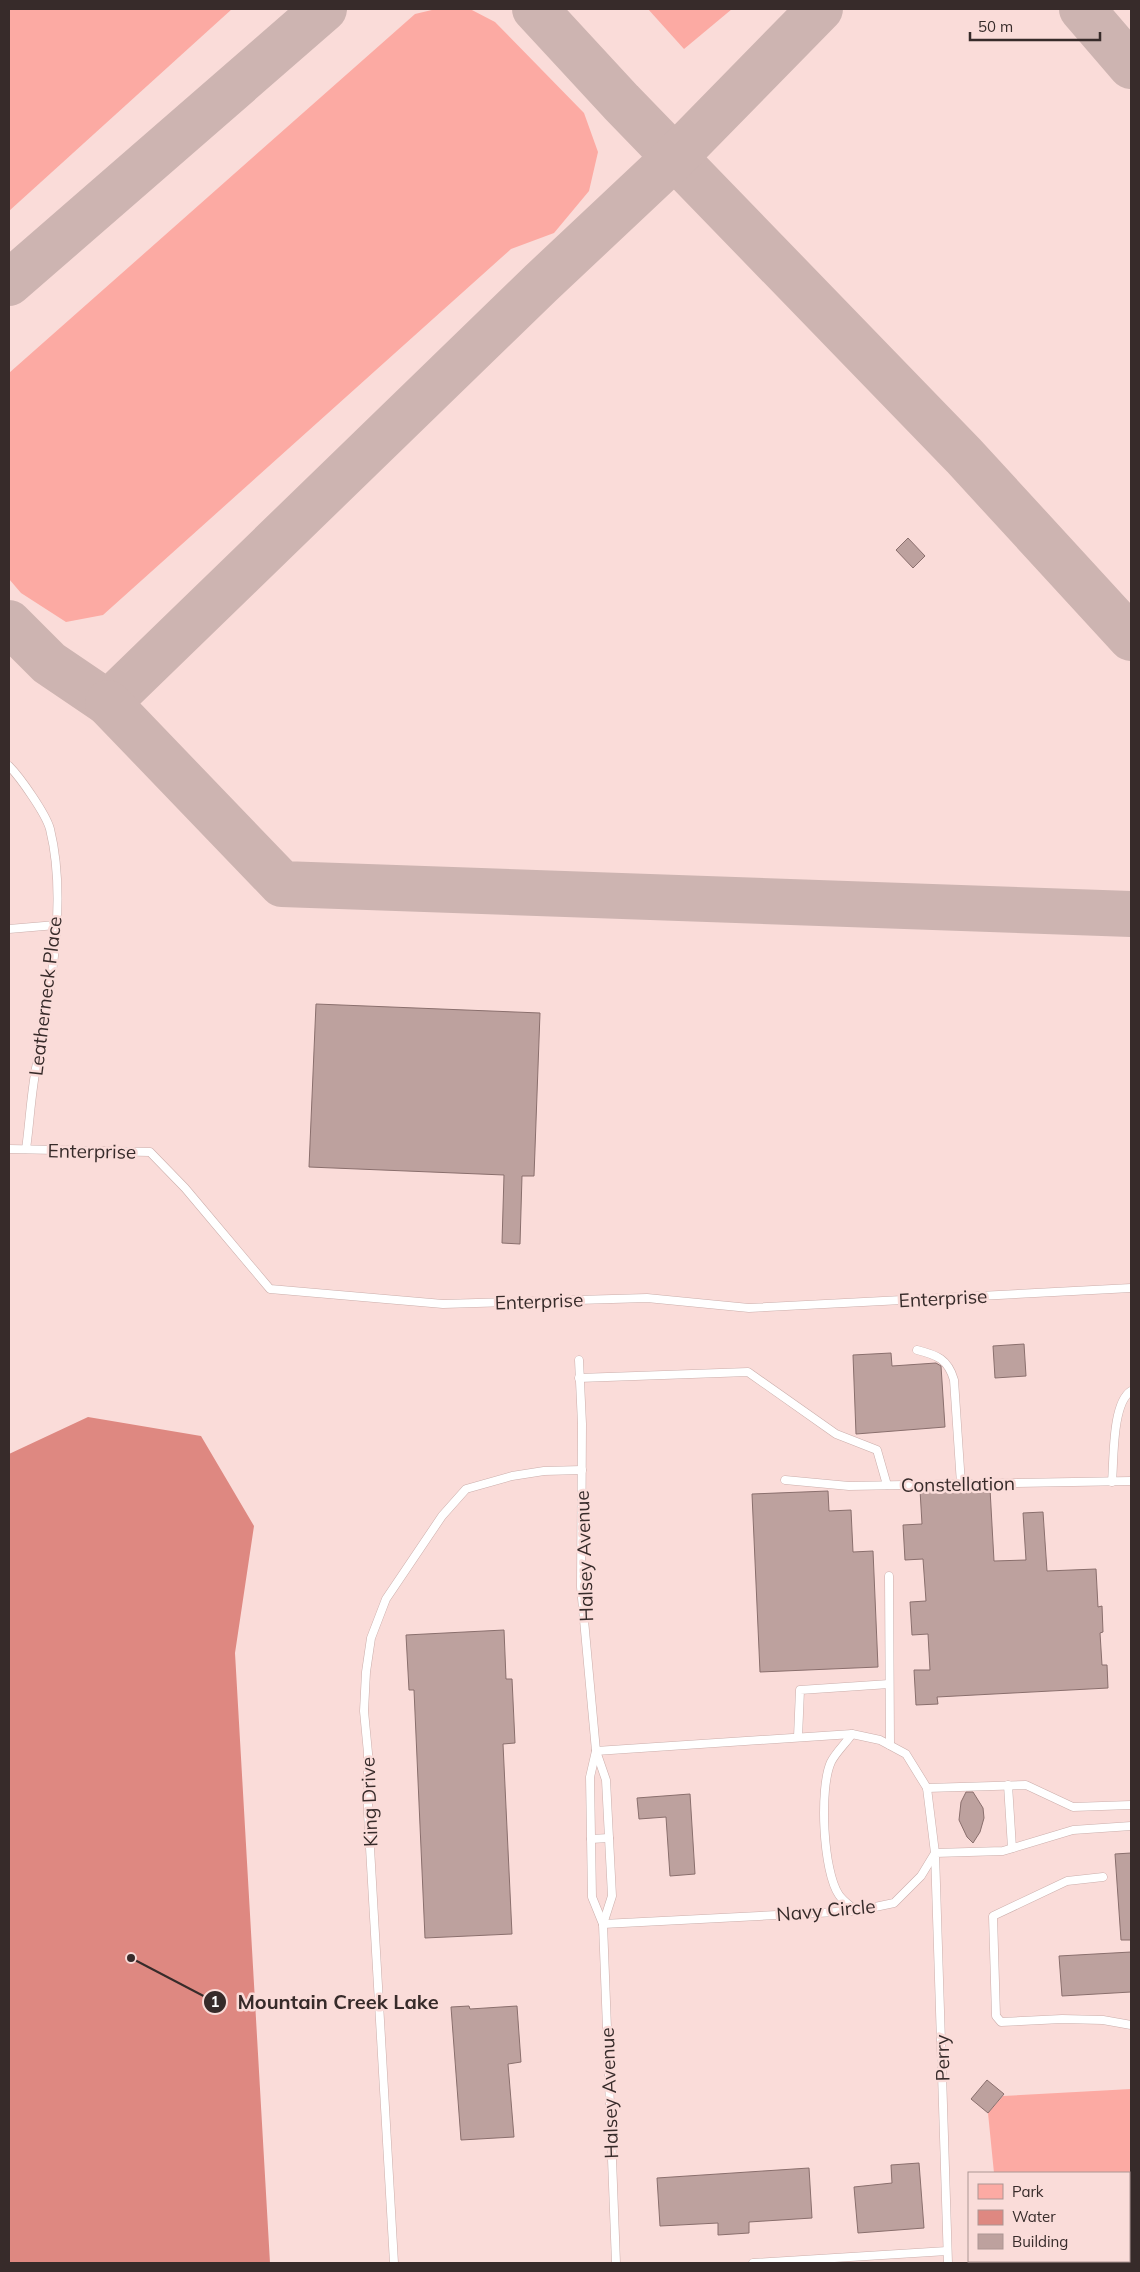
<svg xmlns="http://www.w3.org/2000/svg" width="1140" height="2272" font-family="Mulish,sans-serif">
<rect width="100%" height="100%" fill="#fadcd9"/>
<g fill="#fcaaa3">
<path d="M 9,9 L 232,9 L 9,211 Z"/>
<path d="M 436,9 L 470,9 L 495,22 L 584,113 L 598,152 L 589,191 L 554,233 L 511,249 L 103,615 L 66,622 L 21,593 L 9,579 L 9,373 L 415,14 Z"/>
<path d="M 648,9 L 732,9 L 684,49 Z"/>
<path d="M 1131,2089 L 1131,2263 L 1001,2263 L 1001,2261 L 1129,2261 L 1129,2173 L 994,2173 L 988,2113 L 1003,2096 Z"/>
</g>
<path fill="#de8881" d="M 88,1417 L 201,1436 L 254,1526 L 235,1653 L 270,2263 L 9,2263 L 9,1454 Z"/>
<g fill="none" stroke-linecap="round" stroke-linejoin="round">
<g stroke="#cdb4b1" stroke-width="46">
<path d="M 535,9 L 621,102 L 964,456 L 1131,638"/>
<path d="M 1082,9 L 1131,66"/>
<path d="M 9,283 L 324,9"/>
<path d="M 9,623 L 49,663 L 108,703 L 541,283 L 675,157 L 820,9"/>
<path d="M 108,703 L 282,884 L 1131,914"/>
</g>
</g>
<g fill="#bda19e" stroke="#8a6f6d">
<path d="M 908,538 L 925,556 L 913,568 L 896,550 Z"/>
<path d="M 316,1004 L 540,1013 L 534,1176 L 522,1176 L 520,1244 L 502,1243 L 504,1175 L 309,1167 Z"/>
<path d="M 1024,1344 L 1026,1376 L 995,1378 L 993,1346 Z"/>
<path d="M 891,1353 L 892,1366 L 936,1363 L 941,1366 L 945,1427 L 856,1434 L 853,1355 Z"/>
<path d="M 990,1489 L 994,1561 L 1026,1560 L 1023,1513 L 1043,1512 L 1047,1571 L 1096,1569 L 1098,1607 L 1102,1606 L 1103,1632 L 1100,1633 L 1102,1665 L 1107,1665 L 1108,1688 L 937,1697 L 938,1704 L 916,1705 L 914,1670 L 930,1670 L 928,1634 L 912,1635 L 910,1602 L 926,1601 L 923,1559 L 905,1560 L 903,1525 L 922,1524 L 920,1490 Z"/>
<path d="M 828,1491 L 829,1511 L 851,1510 L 853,1552 L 873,1551 L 878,1667 L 760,1672 L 752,1494 Z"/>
<path d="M 504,1630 L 506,1679 L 512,1679 L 515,1743 L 503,1744 L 512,1934 L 425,1938 L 414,1690 L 409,1690 L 406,1635 Z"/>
<path d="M 966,1792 L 973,1792 L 983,1808 L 984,1818 L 980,1832 L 973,1843 L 967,1837 L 959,1820 L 961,1802 Z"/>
<path d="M 690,1794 L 695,1874 L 670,1876 L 666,1817 L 639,1819 L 637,1798 Z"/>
<path d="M 1131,1853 L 1131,1940 L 1121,1940 L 1115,1854 Z"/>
<path d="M 1131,1952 L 1131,1992 L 1062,1996 L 1059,1956 Z"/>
<path d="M 469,2006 L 470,2009 L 517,2006 L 521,2062 L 508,2064 L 514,2137 L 461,2140 L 451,2007 Z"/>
<path d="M 987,2080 L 1004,2094 L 988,2113 L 971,2099 Z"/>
<path d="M 919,2163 L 924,2228 L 858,2233 L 854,2187 L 892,2183 L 891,2165 Z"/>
<path d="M 809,2168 L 812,2218 L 749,2222 L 749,2233 L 718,2235 L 718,2223 L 660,2226 L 657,2178 Z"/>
</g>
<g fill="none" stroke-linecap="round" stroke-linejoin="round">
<defs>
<g id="lane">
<path d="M 9,766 C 20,777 46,814 50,829 C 68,902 50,990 37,1063 C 31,1091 30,1121 26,1149"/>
<path d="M 9,929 L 56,925"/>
<path d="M 9,1149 L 150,1152 L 185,1188 L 270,1289 L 443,1304 L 647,1298 L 749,1308 L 1131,1288"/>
<path d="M 917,1350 C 937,1355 948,1359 954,1380 L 961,1484"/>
<path d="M 579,1360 L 582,1424 L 581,1587 L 596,1751 L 606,1780 L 612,1896 L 603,1924"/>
<path d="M 579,1378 L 748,1372 L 836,1434 L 877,1450 L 887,1485"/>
<path d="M 785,1480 L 849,1486 L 1131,1481"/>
<path d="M 1112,1482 C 1114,1459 1112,1403 1131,1391"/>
<path d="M 889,1576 L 890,1745"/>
<path d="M 852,1734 C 846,1743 836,1752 831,1762 C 819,1788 823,1872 839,1895 C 843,1901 851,1906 856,1911"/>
<path d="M 798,1737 L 800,1690 L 889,1684"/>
<path d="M 596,1751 L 852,1734 L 880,1740 L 906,1754 L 927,1788 L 935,1853 L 921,1876 L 894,1903 L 856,1911 L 603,1924"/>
<path d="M 596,1751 L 590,1777 L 592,1897 L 603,1924 L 616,2263"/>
<path d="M 1008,1785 L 1012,1848"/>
<path d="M 927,1788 L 1026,1785 L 1073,1807 L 1131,1805"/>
<path d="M 591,1839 L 609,1838"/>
<path d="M 1103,1877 L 1067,1881 L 993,1916 L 996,2016 L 1001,2022 L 1062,2019 L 1103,2020 L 1131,2025"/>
<path d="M 394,2263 L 368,1813 L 368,1753 L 364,1711 L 366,1672 L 371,1638 L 386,1599 L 442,1516 L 466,1489 L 512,1476 L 544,1471 L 582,1470"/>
<path d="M 753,2263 L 947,2251"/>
<path d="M 948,2263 L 935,1853 L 1003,1851 L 1073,1830 L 1131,1826"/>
</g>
</defs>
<use href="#lane" stroke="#cbaeab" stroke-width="9"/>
<use href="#lane" stroke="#fff" stroke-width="8"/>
</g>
<g text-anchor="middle" stroke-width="5" stroke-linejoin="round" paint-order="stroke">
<g font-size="19" fill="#372b2a" stroke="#fadcd9">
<text transform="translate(45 996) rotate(-83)" y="7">Leatherneck Place</text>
<text transform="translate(92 1151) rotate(1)" y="7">Enterprise</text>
<text transform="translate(943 1298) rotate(-3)" y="7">Enterprise</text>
<text transform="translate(539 1301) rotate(-2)" y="7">Enterprise</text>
<text transform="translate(958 1484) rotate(-1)" y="7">Constellation</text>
<text transform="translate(584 1556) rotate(-92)" y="7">Halsey Avenue</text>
<text transform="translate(369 1802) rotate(-92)" y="7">King Drive</text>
<text transform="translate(826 1910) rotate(-5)" y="7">Navy Circle</text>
<text transform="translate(942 2058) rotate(-91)" y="7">Perry</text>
<text transform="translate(609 2093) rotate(-92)" y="7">Halsey Avenue</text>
</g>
</g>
<path fill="none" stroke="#372b2a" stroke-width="2" d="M131 1958L215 2002"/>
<g fill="#372b2a" stroke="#fadcd9" stroke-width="2">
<circle cx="131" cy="1958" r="5"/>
<circle cx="215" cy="2002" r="12"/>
</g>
<g font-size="15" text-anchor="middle" font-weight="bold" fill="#fff">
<text x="215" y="2007">1</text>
</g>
<g font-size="20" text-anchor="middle" font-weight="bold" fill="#372b2a" stroke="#fadcd9" stroke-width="5" stroke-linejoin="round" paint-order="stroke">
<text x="338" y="2009">Mountain Creek Lake</text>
</g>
<rect width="1140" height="2272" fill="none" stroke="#372b2a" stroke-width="20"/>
<rect x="968" y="2172" width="162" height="90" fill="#fadcd9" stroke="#ac9593"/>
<rect x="978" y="2184" width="25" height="15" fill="#fcaaa3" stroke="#ac9593"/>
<text x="1012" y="2197" font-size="15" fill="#372b2a">Park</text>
<rect x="978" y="2210" width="25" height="15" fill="#de8881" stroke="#ac9593"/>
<text x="1012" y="2222" font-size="15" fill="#372b2a">Water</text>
<rect x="978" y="2234" width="25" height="15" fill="#bda19e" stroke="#ac9593"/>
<text x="1012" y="2247" font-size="15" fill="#372b2a">Building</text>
<path d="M970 32v8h130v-8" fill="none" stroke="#372b2a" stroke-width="2.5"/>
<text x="978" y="32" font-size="15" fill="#372b2a" stroke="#fadcd9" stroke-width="4" paint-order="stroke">50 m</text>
</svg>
